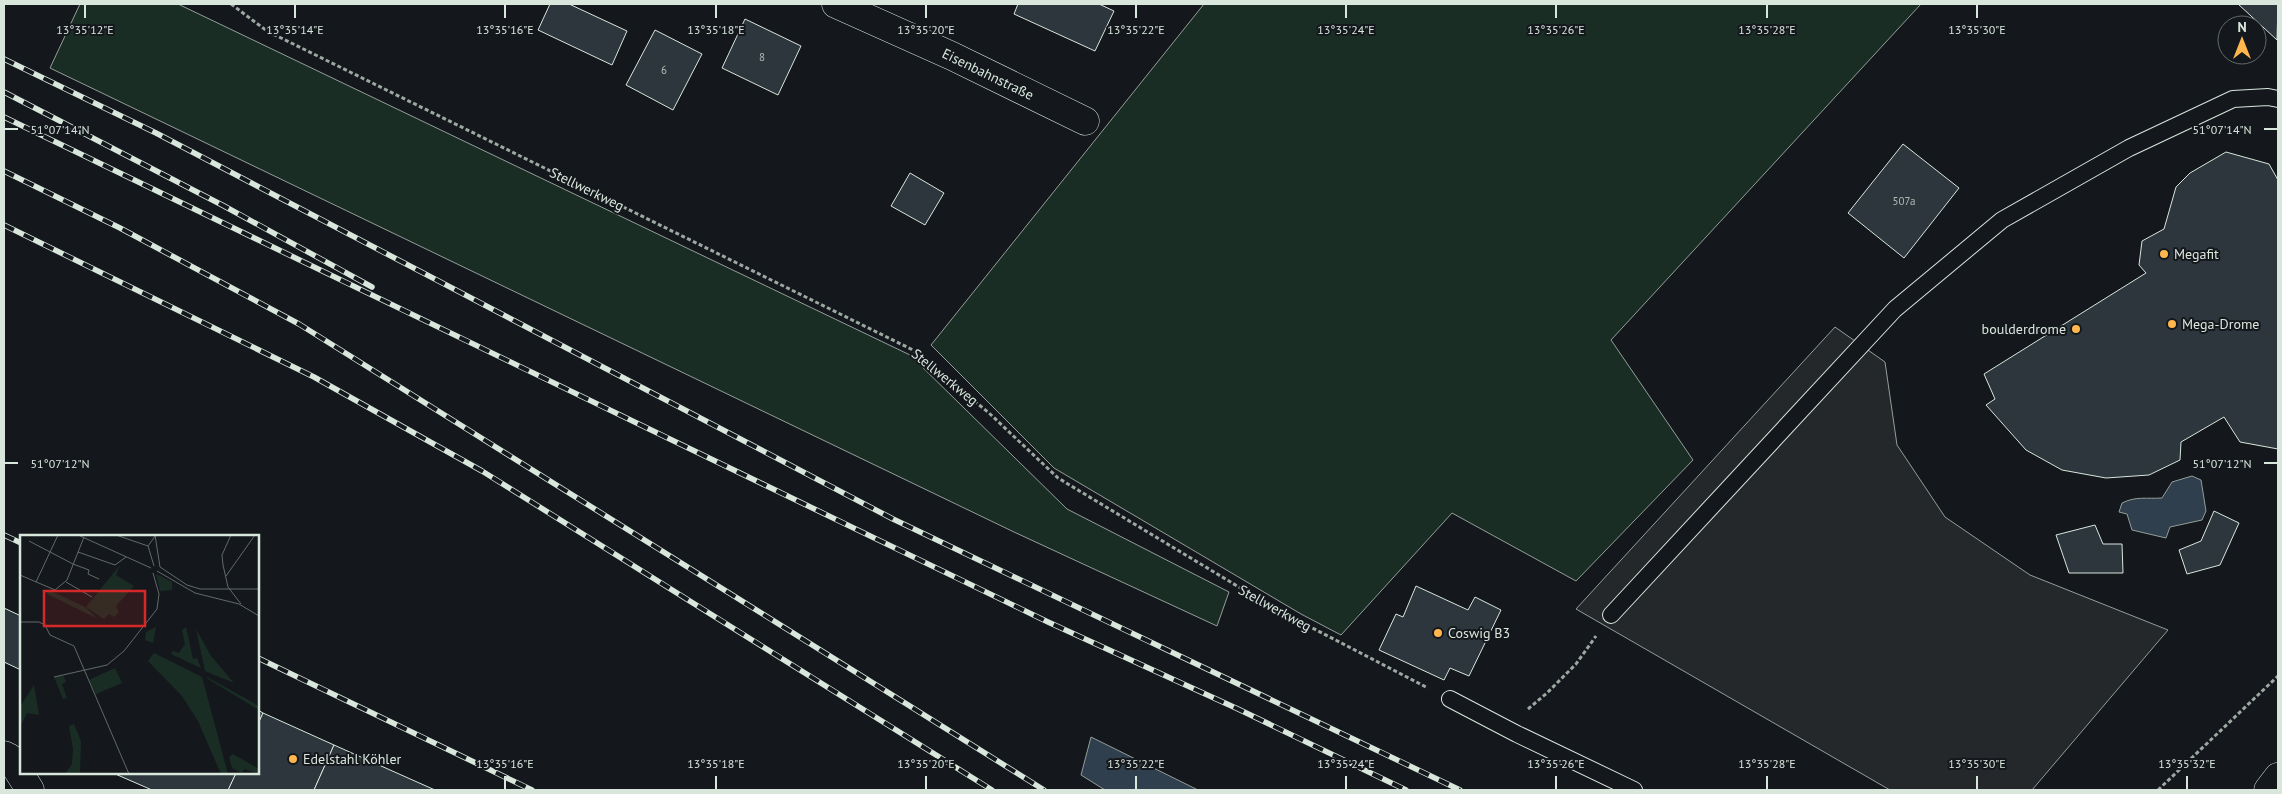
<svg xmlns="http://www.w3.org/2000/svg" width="2282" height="794" font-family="'PT Sans',sans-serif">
<rect width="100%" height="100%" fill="#14181c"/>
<g fill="#1a2d24" stroke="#939e99">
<path d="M 80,4 L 178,4 L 910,355 L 1067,509 L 1229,592 L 1217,626 L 1014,532 L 50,68 Z"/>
<path d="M 1204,4 L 1921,4 L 1611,340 L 1693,460 L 1576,581 L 1452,513 L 1341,635 L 1301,614 L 1054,468 L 931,345 Z"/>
</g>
<path fill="#24282b" stroke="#939e99" d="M 1835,327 L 1885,362 L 1897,445 L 1945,517 L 2030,575 L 2168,630 L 2032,790 L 1890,790 L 1576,609 Z"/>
<g fill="#2f3f4d" stroke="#939e99">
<path d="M 2192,476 L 2201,480 L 2206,511 L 2202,520 L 2170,527 L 2166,538 L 2132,530 L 2127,514 L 2119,512 L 2122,503 C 2136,496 2147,499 2162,498 L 2172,482 Z"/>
<path d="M 1091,737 L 1198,790 L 1105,790 L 1081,775 Z"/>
</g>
<g fill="#2c363c" stroke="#d8e6dc">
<path d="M 550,4 L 569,4 L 627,31 L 612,65 L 538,30 Z"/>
<path d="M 1018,4 L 1099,4 L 1114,11 L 1095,51 L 1014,14 Z"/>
<path d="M 2238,4 L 2278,4 L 2277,40 Z"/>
<path d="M 745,19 L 801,46 L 778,95 L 722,68 Z"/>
<path d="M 655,30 L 702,54 L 673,110 L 626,85 Z"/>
<path d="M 1903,144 L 1959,188 L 1904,258 L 1848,213 Z"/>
<path d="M 2226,152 L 2269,164 L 2278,180 L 2278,449 L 2240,442 L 2224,417 L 2181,442 L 2180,460 L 2149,475 L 2106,478 L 2062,470 L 2026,450 L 1986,405 L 1995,399 L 1984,374 L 2146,273 L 2139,265 L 2142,241 L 2164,229 L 2176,187 L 2190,173 Z"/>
<path d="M 910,173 L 944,193 L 925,225 L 891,206 Z"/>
<path d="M 2214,511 L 2239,523 L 2220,565 L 2187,574 L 2179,550 L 2201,541 Z"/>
<path d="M 2095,525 L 2103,544 L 2122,544 L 2123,573 L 2069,573 L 2056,535 Z"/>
<path d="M 1416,586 L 1468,610 L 1475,597 L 1501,610 L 1469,676 L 1450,668 L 1444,680 L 1379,650 L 1396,614 L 1403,617 Z"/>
<path d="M 4,608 L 21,616 L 21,670 L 4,662 Z"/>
<path d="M 258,710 L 263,713 L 258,724 Z"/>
<path d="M 263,713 L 334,745 L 314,790 L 228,790 L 236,773 L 258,773 L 258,724 Z"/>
<path d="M 334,745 L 435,790 L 314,790 Z"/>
<path d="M 113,773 L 236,773 L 228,790 L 152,790 Z"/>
</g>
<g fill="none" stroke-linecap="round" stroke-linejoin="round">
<defs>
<g id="service">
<path d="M 1611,615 L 1895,309 L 2002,220 L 2129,148 L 2233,99 L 2268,97 L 2278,99"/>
<path d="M 1450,699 L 1517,734 L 1634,790"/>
</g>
<path id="minor" d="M 836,4 L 952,56 L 1085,121"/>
<g id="tertiary">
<path d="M 4,755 L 10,758 L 30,790"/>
<path d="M 2268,790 L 2278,777"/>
</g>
</defs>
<use href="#service" stroke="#d8e6dc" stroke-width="18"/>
<use href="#minor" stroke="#d8e6dc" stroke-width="29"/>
<use href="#tertiary" stroke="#d8e6dc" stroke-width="29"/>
<g stroke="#9da8a2" stroke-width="3" stroke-dasharray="4 2.5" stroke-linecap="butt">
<path d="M 231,4 L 267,31 L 911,349 L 989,413 L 1058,478 L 1272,607 L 1428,688"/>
<path d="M 1528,709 L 1547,693 L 1576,664 L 1596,636"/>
<path d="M 2158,790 L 2278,676"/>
</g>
<use href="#service" stroke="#14181c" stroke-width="16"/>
<use href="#minor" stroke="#14181c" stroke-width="28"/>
<use href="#tertiary" stroke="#14181c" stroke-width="28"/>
<defs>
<g id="rail">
<path d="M 4,59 L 156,133 L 893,519 L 1460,790"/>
<path d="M 4,92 L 224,206 L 372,287"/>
<path d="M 4,117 L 1048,622 L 1238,709 L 1406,790"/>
<path d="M 4,171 L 120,228 L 299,324 L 1044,790"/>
<path d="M 4,225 L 314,377 L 482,471 L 992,790"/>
<path d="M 4,535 L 21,543"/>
<path d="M 258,658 L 532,790"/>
</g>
</defs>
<use href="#rail" stroke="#d8e6dc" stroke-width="5.5"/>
<use href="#rail" stroke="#14181c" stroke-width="4" stroke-dasharray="11" stroke-linecap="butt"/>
</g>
<path fill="none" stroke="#d8e6dc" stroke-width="2" d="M 85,5 L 85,18M 295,5 L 295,18M 505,5 L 505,18M 716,5 L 716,18M 926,5 L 926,18M 1136,5 L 1136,18M 1346,5 L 1346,18M 1556,5 L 1556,18M 1767,5 L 1767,18M 1977,5 L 1977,18M 5,129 L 18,129M 2264,129 L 2277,129M 5,463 L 18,463M 2264,463 L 2277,463M 505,776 L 505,789M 716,776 L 716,789M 926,776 L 926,789M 1136,776 L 1136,789M 1346,776 L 1346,789M 1556,776 L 1556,789M 1767,776 L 1767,789M 1977,776 L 1977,789M 2187,776 L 2187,789"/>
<g fill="#ffb74d" stroke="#14181c" stroke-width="2">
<circle cx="2164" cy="254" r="5"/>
<circle cx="2172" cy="324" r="5"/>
<circle cx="2076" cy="329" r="5"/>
<circle cx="1438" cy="633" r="5"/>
<circle cx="293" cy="759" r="5"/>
</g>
<g text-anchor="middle" stroke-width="4" stroke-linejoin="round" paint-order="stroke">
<g font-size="11" fill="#adbab4">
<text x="762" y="61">8</text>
<text x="664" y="74">6</text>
<text x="1904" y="205">507a</text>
</g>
<g font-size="14" fill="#d8e6dc" stroke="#14181c">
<text transform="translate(988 74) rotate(26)" y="5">Eisenbahnstraße</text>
<text transform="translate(587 189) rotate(26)" y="5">Stellwerkweg</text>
<text transform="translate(945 377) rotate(39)" y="5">Stellwerkweg</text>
<text transform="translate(1275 608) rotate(29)" y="5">Stellwerkweg</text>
</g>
<g font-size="14" fill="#d8e6dc" stroke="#14181c" text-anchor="start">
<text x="2174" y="259">Megafit</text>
<text x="2182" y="329">Mega-Drome</text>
<text x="2066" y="334" text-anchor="end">boulderdrome</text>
<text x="1448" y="638">Coswig B3</text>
<text x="303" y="764">Edelstahl Köhler</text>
</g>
</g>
<g transform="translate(20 535)">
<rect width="239" height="239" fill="#14181c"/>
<path d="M 100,30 L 96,40 L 114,51 L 96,71 L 99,77 L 94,82 L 89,79 L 84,84 L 66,72 ZM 136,39 L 152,47 L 152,55 L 140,56 ZM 29,55 L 65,72 L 78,84 L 27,59 ZM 136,92 L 133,108 L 125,105 L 126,97 ZM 166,92 L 173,124 L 177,123 L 181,133 L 151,119 L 153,116 L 159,118 L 165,109 L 162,95 ZM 176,94 L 191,121 L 214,148 L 185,136 ZM 134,118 L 182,142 L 208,239 L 201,239 L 178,186 L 162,161 L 128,126 ZM 95,133 L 102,148 L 76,159 L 69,145 ZM 43,140 L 46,147 L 42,149 L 47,163 L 43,164 L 34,142 ZM 187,142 L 239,171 L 239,175 L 188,144 ZM 14,150 L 19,180 L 7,178 L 0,193 L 0,172 ZM 54,189 L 61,206 L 60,239 L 45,239 L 52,229 L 53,214 L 49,191 ZM 213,219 L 239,234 L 239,239 L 224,234 L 222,238 L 212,233 L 209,222 Z" fill="#1a2d24"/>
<path fill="none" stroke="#626a69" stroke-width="1" d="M 58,0 L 131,33M 96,0 L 128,11M 135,0 L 140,32 L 167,50 L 180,54 L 239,54M 211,0 L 202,20 L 203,30 L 208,52 L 221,69M 9,6 L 53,29M 58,17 L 95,30 L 106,22M 53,29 L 69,35 L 68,39 L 79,44M 134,31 L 128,11 L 136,0M 137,36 L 175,58 L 219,69 L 239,81M 0,40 L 35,55 L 47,45 L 64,2M 206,41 L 235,0M 16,47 L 38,0M 46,47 L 72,62M 0,87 L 19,87 L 25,90 L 30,100 L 54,111 L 109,239M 34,142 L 87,130 L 104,116 L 137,74 L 139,59 L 133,38"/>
<path fill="#d62828" fill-opacity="0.15" stroke="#d62828" stroke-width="2.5" d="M 24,56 L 125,56 L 125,91 L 24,91 Z"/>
<rect width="239" height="239" fill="none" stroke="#d8e6dc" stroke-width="2.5"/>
</g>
<g font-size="12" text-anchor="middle" fill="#d8e6dc" stroke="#14181c" stroke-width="4" stroke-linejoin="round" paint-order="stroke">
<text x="85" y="34">13°35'12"E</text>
<text x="295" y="34">13°35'14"E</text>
<text x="505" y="34">13°35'16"E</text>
<text x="716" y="34">13°35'18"E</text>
<text x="926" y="34">13°35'20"E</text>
<text x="1136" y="34">13°35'22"E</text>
<text x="1346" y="34">13°35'24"E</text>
<text x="1556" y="34">13°35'26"E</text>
<text x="1767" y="34">13°35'28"E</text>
<text x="1977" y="34">13°35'30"E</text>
<text x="60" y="134">51°07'14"N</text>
<text x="2222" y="134">51°07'14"N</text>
<text x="60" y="468">51°07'12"N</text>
<text x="2222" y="468">51°07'12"N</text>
<text x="505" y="768">13°35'16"E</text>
<text x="716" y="768">13°35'18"E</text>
<text x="926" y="768">13°35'20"E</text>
<text x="1136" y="768">13°35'22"E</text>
<text x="1346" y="768">13°35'24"E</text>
<text x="1556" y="768">13°35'26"E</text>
<text x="1767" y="768">13°35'28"E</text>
<text x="1977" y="768">13°35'30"E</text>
<text x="2187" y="768">13°35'32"E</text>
</g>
<rect width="2282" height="794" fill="none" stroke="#d8e6dc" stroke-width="10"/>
<g transform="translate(2242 40)"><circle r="24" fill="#14181c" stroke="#626a69"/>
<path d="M0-4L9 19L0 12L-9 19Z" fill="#ffb74d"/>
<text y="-8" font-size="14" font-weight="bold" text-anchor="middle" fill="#d8e6dc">N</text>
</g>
</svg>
